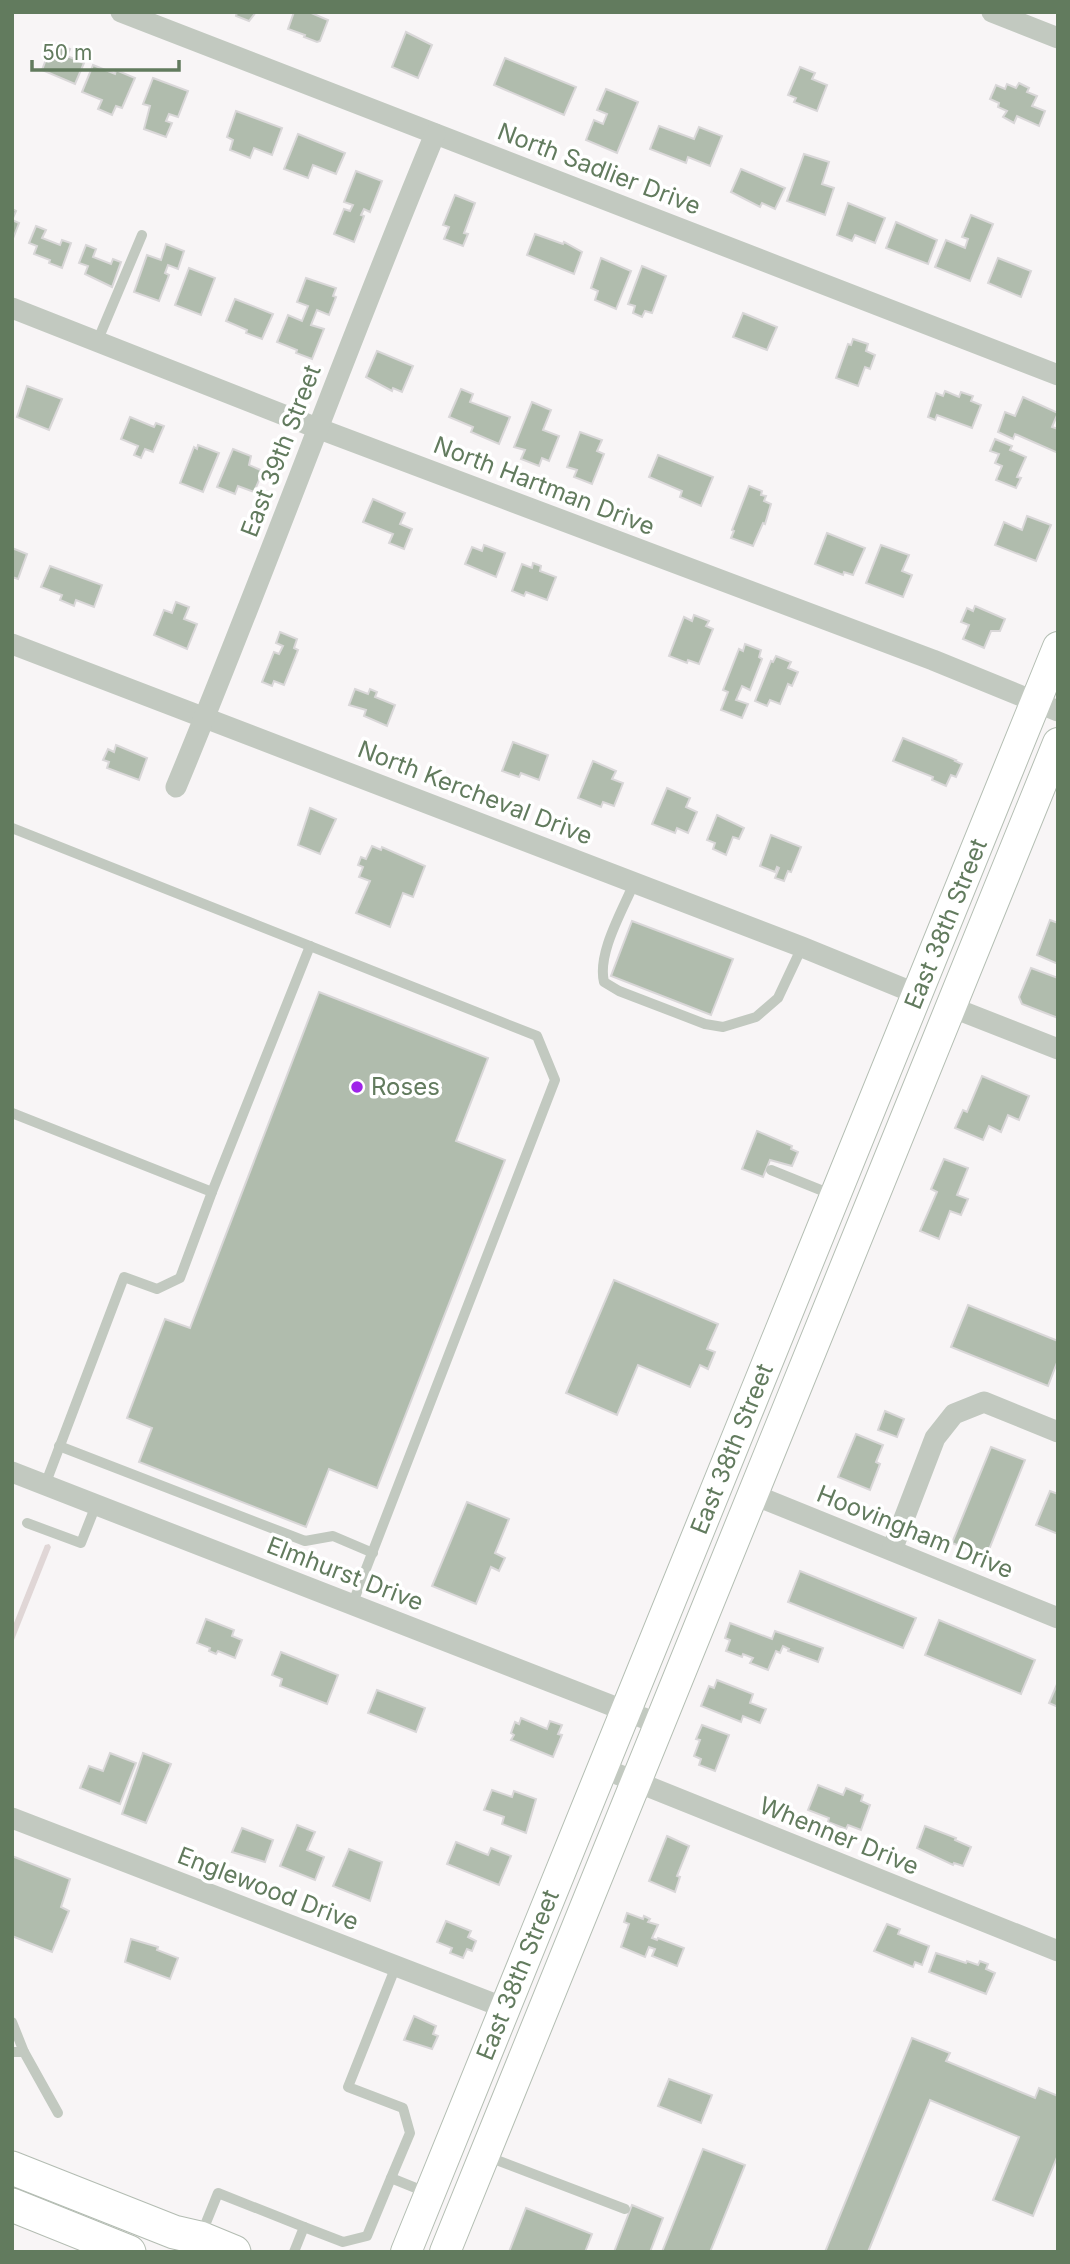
<svg xmlns="http://www.w3.org/2000/svg" width="1070" height="2264" font-family="Inter,sans-serif">
<rect width="100%" height="100%" fill="#f8f5f6"/>
<path fill="#e0d6d6" d="M 49,1544 L 51,1547 L 12,1645 L 12,1628 L 45,1545 Z"/>
<g fill="#b0bcad" stroke="#d9d7d8" stroke-width="2">
<path d="M 237,12 L 256,12 L 249,21 L 236,16 Z"/>
<path d="M 294,12 L 309,12 L 328,20 L 320,41 L 317,42 L 304,37 L 305,35 L 288,29 Z"/>
<path d="M 406,32 L 432,45 L 418,78 L 392,67 Z"/>
<path d="M 57,44 L 70,49 L 67,56 L 84,63 L 75,84 L 42,70 L 50,49 L 54,50 Z"/>
<path d="M 505,58 L 576,87 L 564,115 L 494,85 Z"/>
<path d="M 93,65 L 115,74 L 116,70 L 135,78 L 122,108 L 116,106 L 112,115 L 98,109 L 102,100 L 82,92 Z"/>
<path d="M 800,67 L 815,73 L 812,79 L 827,85 L 817,111 L 794,102 L 796,98 L 788,95 Z"/>
<path d="M 153,78 L 188,91 L 178,117 L 169,114 L 166,121 L 172,123 L 166,137 L 144,129 L 150,106 L 143,104 Z"/>
<path d="M 1019,83 L 1029,88 L 1027,92 L 1037,96 L 1032,106 L 1045,111 L 1039,126 L 1017,116 L 1014,123 L 1003,117 L 1007,111 L 998,107 L 999,103 L 990,99 L 996,85 L 1005,89 L 1007,84 L 1016,88 Z"/>
<path d="M 606,89 L 638,102 L 617,153 L 586,140 L 594,120 L 603,124 L 607,114 L 597,110 Z"/>
<path d="M 236,111 L 282,128 L 272,155 L 254,148 L 250,158 L 230,150 L 233,140 L 227,137 Z"/>
<path d="M 659,126 L 694,139 L 699,127 L 722,136 L 710,166 L 688,157 L 686,163 L 650,149 Z"/>
<path d="M 298,134 L 345,153 L 336,174 L 313,165 L 308,178 L 284,169 Z"/>
<path d="M 804,154 L 829,162 L 822,184 L 834,188 L 825,215 L 787,201 Z"/>
<path d="M 741,169 L 785,188 L 775,209 L 762,203 L 760,207 L 731,192 Z"/>
<path d="M 356,171 L 382,181 L 370,212 L 364,209 L 361,215 L 364,216 L 354,242 L 334,234 L 344,209 L 350,211 L 353,205 L 344,202 Z"/>
<path d="M 455,195 L 475,203 L 464,233 L 468,234 L 463,246 L 444,239 L 449,227 L 443,225 Z"/>
<path d="M 848,203 L 885,218 L 875,243 L 855,235 L 852,241 L 837,235 Z"/>
<path d="M 12,209 L 16,211 L 12,220 L 19,223 L 12,241 Z"/>
<path d="M 971,215 L 993,224 L 970,281 L 935,267 L 946,240 L 965,248 L 968,239 L 962,237 Z"/>
<path d="M 896,222 L 937,240 L 928,264 L 886,248 Z"/>
<path d="M 36,226 L 46,230 L 42,238 L 60,245 L 62,240 L 71,243 L 62,268 L 49,263 L 50,260 L 34,254 L 37,246 L 29,243 Z"/>
<path d="M 535,234 L 563,244 L 564,242 L 582,252 L 574,274 L 527,255 Z"/>
<path d="M 166,244 L 184,251 L 178,269 L 168,265 L 165,273 L 169,275 L 159,301 L 134,292 L 147,255 L 161,260 Z"/>
<path d="M 86,245 L 96,249 L 93,257 L 111,264 L 113,259 L 121,262 L 112,287 L 85,274 L 88,266 L 79,263 Z"/>
<path d="M 601,258 L 631,271 L 616,309 L 595,300 L 598,291 L 591,288 Z"/>
<path d="M 998,258 L 1031,271 L 1021,297 L 988,283 Z"/>
<path d="M 642,266 L 666,276 L 652,313 L 645,311 L 642,317 L 633,313 L 635,306 L 628,304 Z"/>
<path d="M 189,268 L 215,278 L 201,315 L 175,305 Z"/>
<path d="M 306,278 L 336,288 L 333,296 L 336,297 L 329,315 L 317,310 L 311,325 L 324,329 L 312,359 L 296,353 L 297,350 L 277,342 L 288,315 L 302,321 L 308,306 L 297,302 Z"/>
<path d="M 235,299 L 273,314 L 262,339 L 246,333 L 247,330 L 226,321 Z"/>
<path d="M 743,313 L 777,327 L 767,350 L 733,337 Z"/>
<path d="M 853,339 L 868,344 L 866,351 L 875,355 L 870,369 L 865,367 L 858,386 L 836,378 L 848,344 L 851,345 Z"/>
<path d="M 377,351 L 413,366 L 402,392 L 393,388 L 392,391 L 366,377 Z"/>
<path d="M 27,386 L 62,399 L 49,430 L 17,417 Z"/>
<path d="M 461,389 L 473,394 L 470,402 L 510,417 L 499,444 L 471,432 L 473,427 L 449,417 Z"/>
<path d="M 945,391 L 959,397 L 961,392 L 973,396 L 971,401 L 981,405 L 972,428 L 937,415 L 935,420 L 928,417 L 936,393 L 943,396 Z"/>
<path d="M 1023,397 L 1058,413 L 1052,427 L 1058,429 L 1058,453 L 1015,434 L 1013,439 L 998,432 L 1005,412 L 1015,416 Z"/>
<path d="M 532,402 L 551,410 L 543,430 L 559,436 L 549,461 L 542,458 L 539,466 L 521,459 L 525,450 L 514,447 Z"/>
<path d="M 130,417 L 154,427 L 156,423 L 164,426 L 153,452 L 145,449 L 141,458 L 134,455 L 138,446 L 121,439 Z"/>
<path d="M 580,432 L 602,440 L 597,451 L 604,454 L 592,484 L 574,477 L 577,470 L 567,467 Z"/>
<path d="M 995,439 L 1012,446 L 1010,450 L 1026,457 L 1017,477 L 1021,478 L 1016,488 L 996,480 L 1002,466 L 995,463 L 999,454 L 990,451 Z"/>
<path d="M 198,445 L 219,453 L 203,492 L 180,483 L 194,447 L 197,449 Z"/>
<path d="M 233,449 L 251,456 L 249,465 L 263,471 L 254,492 L 238,486 L 235,494 L 217,487 Z"/>
<path d="M 658,455 L 713,477 L 701,506 L 680,497 L 682,491 L 649,477 Z"/>
<path d="M 749,486 L 762,491 L 761,495 L 766,496 L 764,501 L 771,504 L 765,524 L 763,523 L 753,546 L 731,538 L 734,531 L 732,530 Z"/>
<path d="M 373,499 L 405,513 L 400,524 L 412,529 L 404,549 L 389,543 L 393,534 L 363,522 Z"/>
<path d="M 1027,516 L 1051,525 L 1036,561 L 995,545 L 1004,522 L 1022,530 Z"/>
<path d="M 827,533 L 865,548 L 853,575 L 844,572 L 843,575 L 815,564 Z"/>
<path d="M 484,545 L 505,553 L 496,577 L 465,564 L 472,547 L 482,551 Z"/>
<path d="M 881,545 L 909,555 L 902,571 L 912,575 L 903,597 L 866,583 Z"/>
<path d="M 12,548 L 27,554 L 18,579 L 12,577 Z"/>
<path d="M 533,563 L 541,566 L 540,571 L 556,577 L 547,600 L 526,592 L 524,596 L 512,591 L 522,564 L 532,568 Z"/>
<path d="M 50,566 L 102,585 L 94,607 L 76,600 L 74,606 L 60,600 L 62,595 L 41,587 Z"/>
<path d="M 176,602 L 189,607 L 184,619 L 197,624 L 187,649 L 154,635 L 164,610 L 172,613 Z"/>
<path d="M 975,606 L 1005,619 L 1000,631 L 991,631 L 984,648 L 963,639 L 969,625 L 961,622 L 967,608 L 973,611 Z"/>
<path d="M 694,615 L 709,621 L 706,626 L 713,629 L 699,664 L 688,660 L 687,663 L 669,656 L 684,617 L 692,621 Z"/>
<path d="M 280,632 L 297,639 L 294,648 L 298,650 L 284,685 L 274,681 L 272,686 L 262,682 L 274,652 L 279,654 L 283,646 L 276,643 Z"/>
<path d="M 745,644 L 761,650 L 759,657 L 762,659 L 750,690 L 742,686 L 736,700 L 748,704 L 742,718 L 721,710 L 728,692 L 723,690 L 739,649 L 743,651 Z"/>
<path d="M 776,656 L 791,662 L 788,668 L 798,672 L 792,686 L 788,684 L 780,704 L 770,700 L 767,706 L 755,701 L 771,661 L 773,662 Z"/>
<path d="M 355,689 L 368,694 L 370,689 L 377,692 L 375,697 L 395,705 L 387,726 L 364,716 L 366,710 L 349,705 Z"/>
<path d="M 903,738 L 956,760 L 955,761 L 962,764 L 956,777 L 951,775 L 946,786 L 932,780 L 933,777 L 893,761 Z"/>
<path d="M 513,742 L 548,755 L 539,780 L 521,773 L 519,777 L 502,771 Z"/>
<path d="M 116,745 L 147,758 L 139,780 L 107,768 L 109,762 L 103,760 L 108,749 L 114,752 Z"/>
<path d="M 593,761 L 616,771 L 612,779 L 623,783 L 614,806 L 603,802 L 601,807 L 578,798 Z"/>
<path d="M 667,788 L 690,798 L 686,807 L 697,812 L 688,833 L 677,828 L 675,833 L 652,824 Z"/>
<path d="M 310,808 L 336,819 L 320,854 L 298,845 Z"/>
<path d="M 717,815 L 744,828 L 739,839 L 733,837 L 726,855 L 713,849 L 715,843 L 707,840 Z"/>
<path d="M 771,835 L 801,847 L 791,872 L 788,871 L 784,881 L 775,878 L 779,868 L 777,867 L 775,872 L 760,866 Z"/>
<path d="M 372,846 L 381,850 L 382,847 L 425,866 L 413,897 L 403,893 L 390,927 L 356,913 L 370,881 L 359,877 L 363,867 L 358,865 L 361,857 L 366,859 Z"/>
<path d="M 1050,920 L 1058,923 L 1058,964 L 1037,955 Z"/>
<path d="M 632,921 L 733,959 L 711,1015 L 611,976 Z"/>
<path d="M 1031,968 L 1058,978 L 1058,1018 L 1022,1004 L 1019,997 Z"/>
<path d="M 319,992 L 488,1058 L 456,1141 L 505,1160 L 377,1488 L 329,1469 L 306,1527 L 139,1462 L 152,1428 L 127,1418 L 165,1319 L 190,1328 Z"/>
<path d="M 982,1076 L 1029,1096 L 1019,1120 L 1008,1115 L 1001,1132 L 989,1126 L 983,1140 L 955,1128 L 963,1110 L 967,1112 Z"/>
<path d="M 757,1131 L 792,1146 L 791,1149 L 798,1152 L 792,1166 L 770,1160 L 763,1177 L 742,1169 Z"/>
<path d="M 944,1159 L 968,1168 L 957,1195 L 968,1199 L 961,1215 L 950,1211 L 939,1239 L 920,1231 L 937,1192 L 931,1189 Z"/>
<path d="M 614,1280 L 718,1324 L 707,1349 L 715,1352 L 708,1369 L 700,1365 L 690,1387 L 638,1365 L 617,1415 L 566,1393 Z"/>
<path d="M 968,1305 L 1058,1341 L 1058,1360 L 1048,1386 L 951,1347 Z"/>
<path d="M 885,1411 L 904,1419 L 897,1437 L 878,1430 Z"/>
<path d="M 856,1434 L 883,1445 L 876,1462 L 880,1464 L 870,1490 L 838,1477 Z"/>
<path d="M 991,1447 L 1025,1460 L 986,1557 L 952,1543 Z"/>
<path d="M 1050,1491 L 1058,1494 L 1058,1534 L 1036,1525 Z"/>
<path d="M 467,1502 L 509,1519 L 495,1553 L 505,1558 L 499,1571 L 491,1567 L 476,1604 L 432,1586 Z"/>
<path d="M 800,1571 L 916,1618 L 903,1648 L 788,1602 Z"/>
<path d="M 206,1619 L 234,1630 L 232,1636 L 242,1640 L 235,1658 L 218,1651 L 216,1654 L 209,1651 L 210,1648 L 197,1643 Z"/>
<path d="M 939,1620 L 1035,1660 L 1021,1694 L 925,1655 Z"/>
<path d="M 730,1623 L 772,1639 L 775,1631 L 823,1648 L 818,1662 L 788,1651 L 789,1649 L 783,1646 L 780,1653 L 776,1651 L 768,1670 L 750,1663 L 753,1658 L 743,1654 L 742,1657 L 726,1651 L 730,1640 L 725,1638 Z"/>
<path d="M 281,1652 L 338,1675 L 327,1704 L 280,1686 L 282,1679 L 272,1675 Z"/>
<path d="M 717,1680 L 753,1694 L 750,1703 L 766,1709 L 760,1723 L 743,1716 L 741,1722 L 701,1706 L 709,1686 L 714,1688 Z"/>
<path d="M 1058,1682 L 1058,1707 L 1049,1703 Z"/>
<path d="M 377,1690 L 425,1708 L 416,1732 L 368,1713 Z"/>
<path d="M 521,1718 L 547,1729 L 550,1721 L 562,1725 L 558,1734 L 562,1735 L 553,1757 L 511,1740 L 514,1735 L 511,1733 L 515,1722 L 519,1724 Z"/>
<path d="M 702,1725 L 729,1735 L 715,1771 L 699,1765 L 701,1759 L 694,1756 L 700,1740 L 696,1739 Z"/>
<path d="M 110,1753 L 136,1763 L 120,1804 L 80,1788 L 89,1766 L 103,1771 Z"/>
<path d="M 143,1753 L 171,1764 L 146,1823 L 122,1814 Z"/>
<path d="M 818,1785 L 843,1795 L 846,1788 L 863,1795 L 861,1801 L 870,1805 L 861,1830 L 848,1825 L 846,1829 L 828,1822 L 829,1818 L 808,1810 Z"/>
<path d="M 492,1790 L 512,1797 L 514,1791 L 536,1799 L 526,1833 L 502,1824 L 504,1817 L 484,1810 Z"/>
<path d="M 297,1825 L 315,1832 L 307,1850 L 324,1857 L 315,1880 L 280,1866 Z"/>
<path d="M 925,1826 L 956,1838 L 955,1840 L 971,1847 L 963,1866 L 954,1863 L 953,1865 L 917,1848 Z"/>
<path d="M 242,1828 L 273,1840 L 265,1862 L 232,1852 Z"/>
<path d="M 667,1836 L 689,1846 L 677,1876 L 680,1877 L 675,1892 L 649,1881 Z"/>
<path d="M 456,1842 L 488,1855 L 491,1848 L 511,1856 L 499,1885 L 447,1864 Z"/>
<path d="M 349,1849 L 382,1862 L 370,1901 L 333,1886 Z"/>
<path d="M 12,1856 L 70,1879 L 61,1907 L 69,1911 L 52,1952 L 12,1936 Z"/>
<path d="M 627,1913 L 643,1919 L 644,1916 L 650,1919 L 648,1922 L 658,1925 L 652,1938 L 657,1940 L 658,1938 L 684,1948 L 677,1966 L 652,1956 L 655,1949 L 649,1947 L 645,1957 L 621,1947 L 629,1924 L 624,1922 Z"/>
<path d="M 446,1921 L 471,1931 L 468,1937 L 476,1941 L 472,1951 L 467,1949 L 463,1958 L 450,1953 L 452,1948 L 437,1942 Z"/>
<path d="M 887,1924 L 900,1929 L 898,1934 L 929,1946 L 922,1965 L 915,1962 L 913,1967 L 874,1951 Z"/>
<path d="M 131,1939 L 158,1947 L 157,1950 L 178,1958 L 170,1979 L 125,1962 Z"/>
<path d="M 936,1953 L 966,1963 L 967,1961 L 978,1965 L 980,1961 L 988,1964 L 986,1969 L 995,1973 L 986,1994 L 929,1972 Z"/>
<path d="M 414,2016 L 436,2026 L 433,2034 L 438,2036 L 432,2049 L 404,2040 Z"/>
<path d="M 912,2038 L 950,2053 L 946,2061 L 1035,2098 L 1039,2088 L 1058,2096 L 1058,2155 L 1033,2216 L 993,2200 L 1019,2137 L 930,2100 L 868,2252 L 825,2252 Z"/>
<path d="M 669,2079 L 712,2095 L 701,2123 L 658,2106 Z"/>
<path d="M 703,2149 L 745,2165 L 710,2252 L 662,2252 Z"/>
<path d="M 632,2205 L 663,2218 L 650,2252 L 614,2252 Z"/>
<path d="M 526,2208 L 592,2234 L 585,2252 L 509,2252 Z"/>
</g>
<g fill="none" stroke-linecap="round" stroke-linejoin="round">
<defs>
<g id="secondary">
<path d="M 406,2252 L 1058,647"/>
<path d="M 445,2252 L 1058,743"/>
</g>
<g id="primary">
<path d="M 12,2168 L 174,2232 L 200,2238 L 234,2252"/>
<path d="M 12,2205 L 129,2252"/>
</g>
</defs>
<use href="#secondary" stroke="#b4beb3" stroke-width="32"/>
<use href="#primary" stroke="#b3bcb2" stroke-width="35"/>
<g stroke="#c2c9c0" stroke-width="10">
<path d="M 97,342 L 142,235"/>
<path d="M 12,828 L 537,1036 L 555,1080 L 352,1605"/>
<path d="M 634,883 C 623,910 597,953 604,982 L 619,991 L 705,1024 L 723,1027 L 756,1017 L 778,998 L 802,947"/>
<path d="M 12,1113 L 212,1192 L 180,1278 L 157,1289 L 124,1277 L 45,1485"/>
<path d="M 771,1170 L 833,1195"/>
<path d="M 212,1192 L 310,946"/>
<path d="M 59,1446 L 305,1541 L 333,1536 L 373,1553"/>
<path d="M 27,1523 L 81,1543 L 96,1505"/>
<path d="M 12,2022 L 24,2052 L 12,2052"/>
<path d="M 24,2052 L 58,2113"/>
<path d="M 486,2156 L 625,2209"/>
<path d="M 391,2178 L 410,2133 L 403,2108 L 348,2087 L 396,1966"/>
<path d="M 304,2227 L 343,2242 L 367,2236 L 391,2178 L 428,2193"/>
<path d="M 201,2235 L 218,2193 L 304,2227 L 294,2252"/>
</g>
<g stroke="#c2c9c0" stroke-width="21">
<path d="M 121,12 L 1058,375"/>
<path d="M 992,12 L 1058,38"/>
<path d="M 12,308 L 317,428 L 933,660 L 1058,711"/>
<path d="M 12,644 L 802,947 L 917,994"/>
<path d="M 176,787 C 266,571 345,350 435,134"/>
<path d="M 951,1007 L 1058,1049"/>
<path d="M 12,1472 L 659,1724"/>
<path d="M 752,1494 L 1058,1618"/>
<path d="M 892,1550 L 935,1438 L 954,1414 L 984,1402 L 1058,1432"/>
<path d="M 602,1768 L 1058,1951"/>
<path d="M 12,1818 L 505,2008"/>
</g>
<use href="#secondary" stroke="#fff" stroke-width="30"/>
<use href="#primary" stroke="#fff" stroke-width="33"/>
</g>
<circle fill="#9f24e9" stroke="#fff" stroke-width="2.5" cx="357" cy="1087" r="7"/>
<g text-anchor="middle" stroke-width="7" stroke-linejoin="round" paint-order="stroke">
<g font-size="24" fill="#627b5e" stroke="#fff">
<text transform="translate(599 169) rotate(21)" y="8">North Sadlier Drive</text>
<text transform="translate(281 451) rotate(-69)" y="8">East 39th Street</text>
<text transform="translate(544 486) rotate(21)" y="8">North Hartman Drive</text>
<text transform="translate(475 793) rotate(21)" y="8">North Kercheval Drive</text>
<text transform="translate(946 924) rotate(-68)" y="8">East 38th Street</text>
<text transform="translate(732 1449) rotate(-68)" y="8">East 38th Street</text>
<text transform="translate(915 1532) rotate(22)" y="8">Hoovingham Drive</text>
<text transform="translate(345 1574) rotate(21)" y="8">Elmhurst Drive</text>
<text transform="translate(839 1836) rotate(22)" y="8">Whenner Drive</text>
<text transform="translate(268 1889) rotate(21)" y="8">Englewood Drive</text>
<text transform="translate(518 1975) rotate(-68)" y="8">East 38th Street</text>
</g>
<g font-size="24" fill="#627b5e" stroke="#fff" text-anchor="start">
<text x="371" y="1095">Roses</text>
</g>
</g>
<rect width="1070" height="2264" fill="none" stroke="#627b5e" stroke-width="28"/>
<path d="M32 60v10h147v-10" fill="none" stroke="#627b5e" stroke-width="3.5"/>
<text x="42" y="60" font-size="21" fill="#627b5e" stroke="#ffffff" stroke-width="5" paint-order="stroke">50 m</text>
</svg>
